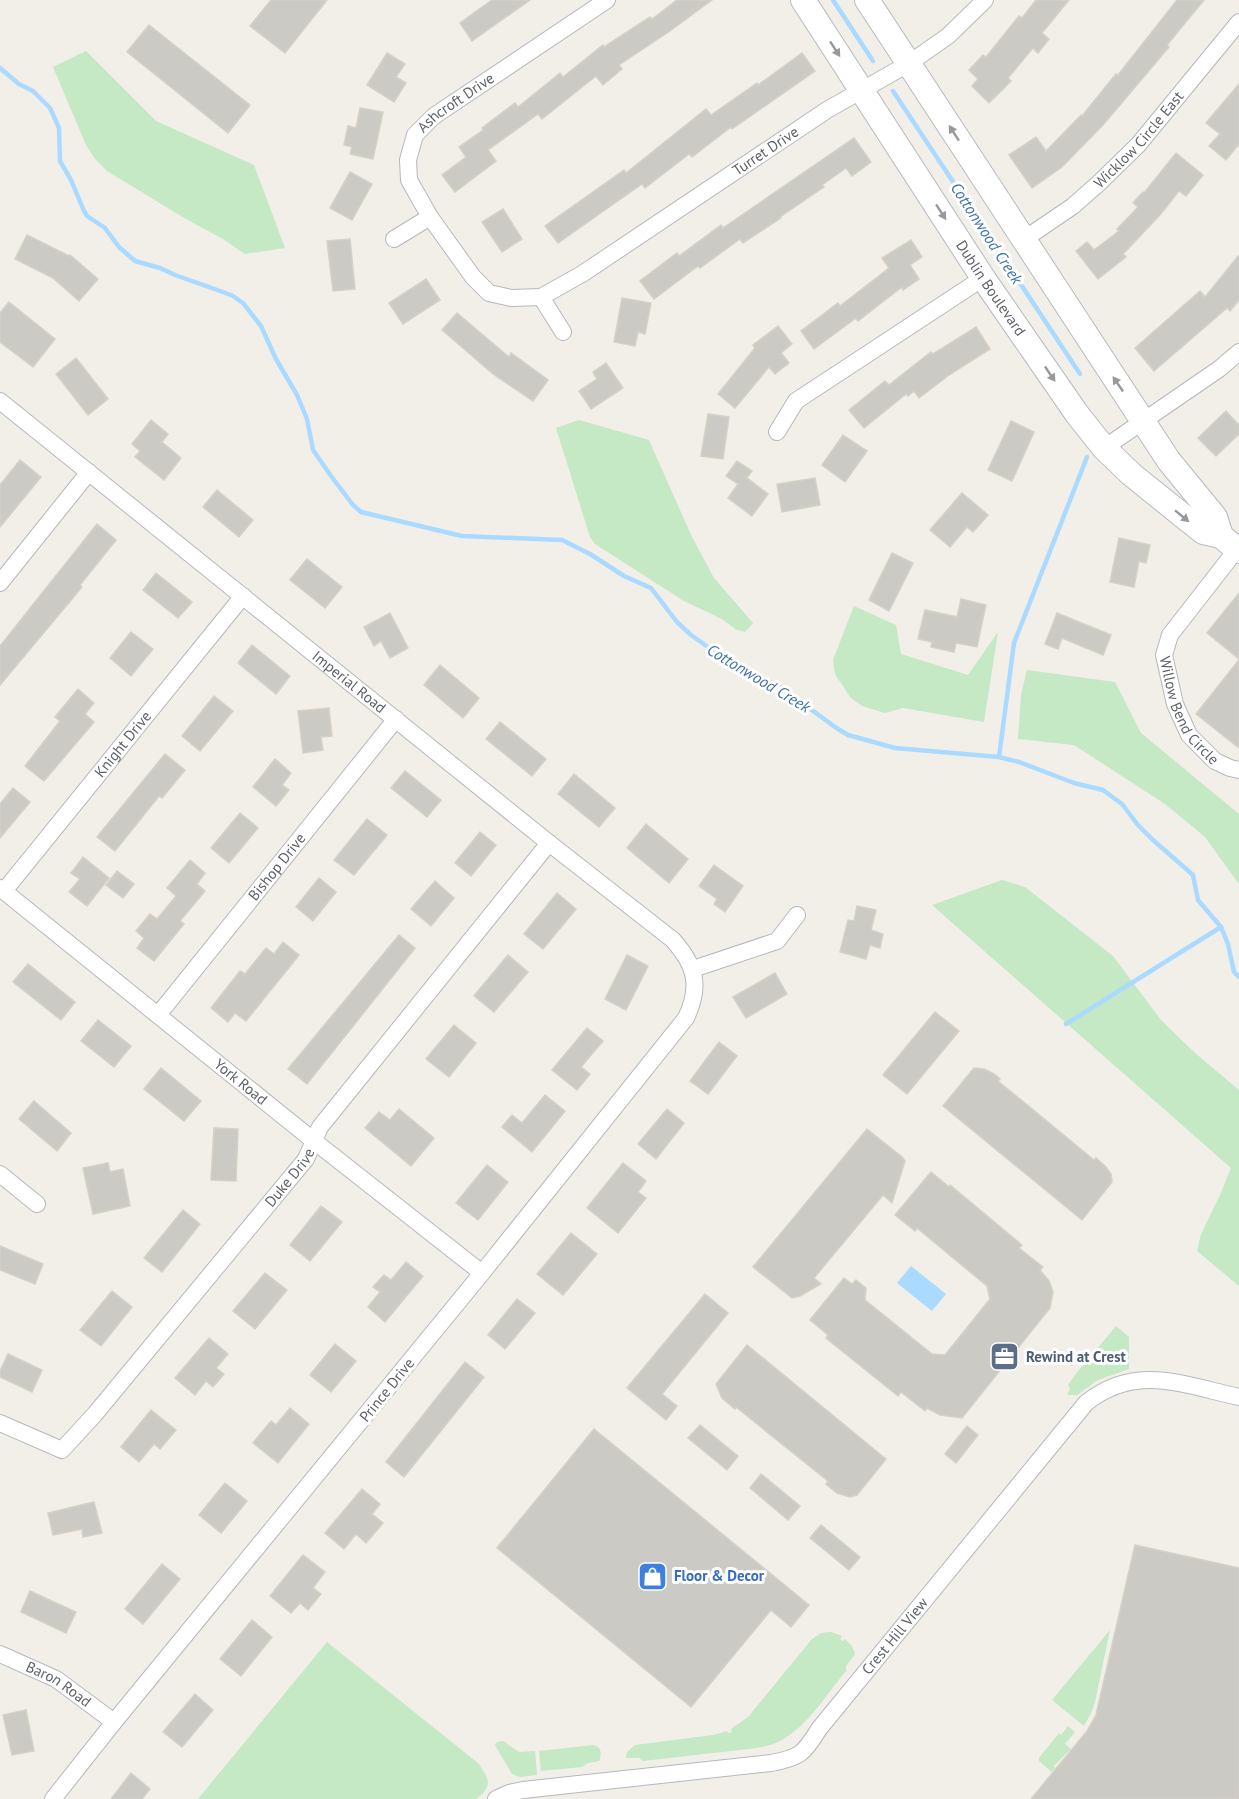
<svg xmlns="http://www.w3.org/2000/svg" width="1239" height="1799" font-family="'PT Sans',sans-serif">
<rect width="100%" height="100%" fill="#f1efe8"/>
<g fill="#c5e8c5">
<path d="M 86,51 L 156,121 L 254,165 L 285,248 L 245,254 L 223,239 L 186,219 L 107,171 L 95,159 L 86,145 L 53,67 Z"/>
<path d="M 579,420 L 649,440 L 691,535 L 714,578 L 753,623 L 745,632 L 737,630 L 722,619 L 684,601 L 595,544 L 590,537 L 556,428 Z"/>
<path d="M 854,606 L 896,625 L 901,654 L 968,675 L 998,632 L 984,722 L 903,708 L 885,713 L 862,706 L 850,697 L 835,674 L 833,660 Z"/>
<path d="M 1027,670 L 1115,682 L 1141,733 L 1239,814 L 1239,884 L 1205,837 L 1165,804 L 1074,745 L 1018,739 L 1021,695 Z"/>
<path d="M 1002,880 L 1025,887 L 1113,956 L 1161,1020 L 1195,1053 L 1239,1090 L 1239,1286 L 1197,1251 L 1201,1234 L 1220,1195 L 1231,1168 L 932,905 Z"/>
<path d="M 1116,1326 L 1129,1337 L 1129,1369 L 1098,1380 L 1077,1395 L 1067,1395 L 1070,1389 L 1068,1385 C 1082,1364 1100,1346 1116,1326 Z"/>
<path d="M 1110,1630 L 1095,1702 L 1091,1713 L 1084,1726 L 1052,1700 Z"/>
<path d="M 831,1632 L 842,1636 L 840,1639 L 843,1641 L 845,1639 L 852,1646 L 855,1654 L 846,1666 L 846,1671 C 830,1690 809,1723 788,1736 C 779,1743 768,1746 757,1748 L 643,1761 L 639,1758 L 626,1758 L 627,1752 L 635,1745 L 713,1735 L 727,1731 L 728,1733 L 732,1732 L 731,1729 L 748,1717 L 812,1639 L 821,1633 Z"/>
<path d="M 327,1642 L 478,1763 C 489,1779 494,1786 476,1799 L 198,1799 Z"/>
<path d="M 1068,1726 L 1075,1732 L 1065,1744 L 1071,1749 L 1054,1766 L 1055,1768 L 1052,1772 L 1039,1761 L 1039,1758 L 1059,1733 L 1061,1735 Z"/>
<path d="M 503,1741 L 519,1752 L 535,1751 L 537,1775 L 519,1777 L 512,1774 L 495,1745 L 497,1742 Z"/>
<path d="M 593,1745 C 602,1747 602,1754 599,1761 L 588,1763 L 582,1767 L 541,1771 L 539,1751 Z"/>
</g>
<path fill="#aadaff" d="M 911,1266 L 946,1294 L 932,1311 L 897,1283 Z"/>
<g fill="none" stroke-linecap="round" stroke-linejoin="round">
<g stroke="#aadaff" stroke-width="4.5">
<path d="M 833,0 L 873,61"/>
<path d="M 0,68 L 19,84 L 33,91 L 50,108 L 59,128 L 60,161 L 71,180 L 84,211 L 87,216 L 105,228 L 119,247 L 135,261 L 160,268 L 175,275 L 223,292 L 233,296 L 243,303 L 261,326 L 276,359 L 297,395 L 307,419 L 313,450 L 331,476 L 353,505 L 361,512 L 462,536 L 562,540 L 590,554 L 624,576 L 651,588 L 677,622 L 691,635 L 722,657 L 782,688 L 835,727 L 848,735 L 895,748 L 999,757 L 1019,762 L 1074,783 L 1103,790 L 1122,804 L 1138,825 L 1153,840 L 1193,875 L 1198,900 L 1221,927 L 1228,944 L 1234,972 L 1239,977"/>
<path d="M 893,91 L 1080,374"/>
<path d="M 999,757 L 1014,643 L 1087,457"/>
<path d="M 1066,1024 L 1221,927"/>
</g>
</g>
<g fill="#cccac5" stroke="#d6d1c6" stroke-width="1.5">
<path d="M 271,0 L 327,0 L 285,53 L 250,26 Z"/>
<path d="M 492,0 L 530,0 L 472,41 L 460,23 Z"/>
<path d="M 677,0 L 712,0 L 670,31 L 619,65 L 622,69 L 603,85 L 596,76 L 542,119 L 538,114 L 488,150 L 496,161 L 455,192 L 442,175 L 466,157 L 459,147 L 483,130 L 482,128 L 515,103 L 518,107 L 560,73 L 563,77 L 603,45 L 604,47 L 650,17 L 652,19 Z"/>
<path d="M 1036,0 L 1069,0 L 1042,33 L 1049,39 L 1038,53 L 1033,48 L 1008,78 L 1011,81 L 989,103 L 972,86 L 978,79 L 969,70 L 983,55 L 986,57 L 1019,16 L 1022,18 Z"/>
<path d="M 1177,0 L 1204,0 L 1167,45 L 1169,47 L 1103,125 L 1062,167 L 1032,188 L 1009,155 L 1036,137 L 1046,151 L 1081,115 L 1082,116 L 1116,74 L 1118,75 Z"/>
<path d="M 149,25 L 250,105 L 228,133 L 127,52 Z"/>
<path d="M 387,53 L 405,64 L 396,77 L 406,83 L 394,102 L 367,85 Z"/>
<path d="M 802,53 L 815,71 L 732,129 L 731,127 L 692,157 L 689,154 L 645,188 L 642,184 L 558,243 L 545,226 L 624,170 L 626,173 L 706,109 L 711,115 L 757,83 L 758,85 Z"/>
<path d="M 1239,84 L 1239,144 L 1226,160 L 1209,146 L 1220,134 L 1206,123 Z"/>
<path d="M 360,108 L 383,112 L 373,159 L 350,154 L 352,147 L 344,145 L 348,126 L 356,128 Z"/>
<path d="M 854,138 L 871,162 L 852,176 L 846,168 L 822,185 L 824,187 L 780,217 L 781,218 L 743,243 L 740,239 L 700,268 L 698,266 L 654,299 L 640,281 L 677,253 L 679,256 L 721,225 L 723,228 Z"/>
<path d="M 1176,153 L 1203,175 L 1186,196 L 1179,191 L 1160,215 L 1123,254 L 1126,257 L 1098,279 L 1076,251 L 1087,242 L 1094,250 L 1119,231 L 1117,229 L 1138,207 L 1133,203 L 1143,192 L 1144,193 Z"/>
<path d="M 350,172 L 372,184 L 352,220 L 330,208 Z"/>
<path d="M 503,209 L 522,239 L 502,252 L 482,222 Z"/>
<path d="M 27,235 L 69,256 L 70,255 L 98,279 L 79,301 L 53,278 L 15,259 Z"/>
<path d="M 350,239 L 355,289 L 333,291 L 327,241 Z"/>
<path d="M 911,240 L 922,257 L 910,265 L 919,279 L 903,290 L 902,287 L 858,321 L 856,318 L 814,349 L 801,331 L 838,303 L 840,306 L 889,268 L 882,258 Z"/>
<path d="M 1239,255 L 1239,300 L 1230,311 L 1227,308 L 1154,371 L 1135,348 L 1200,291 L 1205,297 Z"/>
<path d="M 426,279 L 440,300 L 403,324 L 389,303 Z"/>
<path d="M 622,298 L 651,303 L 645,334 L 638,332 L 635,346 L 614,342 Z"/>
<path d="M 9,302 L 55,339 L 33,367 L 0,342 L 0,313 Z"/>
<path d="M 457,313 L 509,357 L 511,353 L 548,380 L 533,401 L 493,374 L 442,330 Z"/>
<path d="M 778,326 L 792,344 L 781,353 L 789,363 L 775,374 L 769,367 L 735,408 L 718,394 L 755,348 L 753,345 Z"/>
<path d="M 976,327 L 990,349 L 949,375 L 919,398 L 914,391 L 908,396 L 906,394 L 864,428 L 849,410 L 885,381 L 889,385 L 931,352 L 933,354 Z"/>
<path d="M 76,358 L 108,399 L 88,415 L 56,374 Z"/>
<path d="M 606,363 L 623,388 L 591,409 L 579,391 L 597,379 L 593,372 Z"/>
<path d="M 1226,411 L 1239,425 L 1239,434 L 1216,456 L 1198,438 Z"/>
<path d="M 708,414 L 729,417 L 723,459 L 701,456 Z"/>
<path d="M 151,420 L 168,434 L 162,442 L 181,458 L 164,480 L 135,457 L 140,451 L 132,444 Z"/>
<path d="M 1011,421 L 1034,432 L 1012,481 L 988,470 Z"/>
<path d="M 843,435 L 867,451 L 845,482 L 822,465 Z"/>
<path d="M 20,460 L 41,477 L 0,527 L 0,485 Z"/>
<path d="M 737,461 L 752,471 L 747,478 L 768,494 L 752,516 L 728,498 L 738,484 L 726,476 Z"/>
<path d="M 815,478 L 820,505 L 782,512 L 777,484 Z"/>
<path d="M 217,490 L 253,520 L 239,537 L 203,507 Z"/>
<path d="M 962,493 L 988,515 L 973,532 L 967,527 L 950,547 L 930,530 Z"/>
<path d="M 97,524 L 116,540 L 80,585 L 82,587 L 0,685 L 0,646 Z"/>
<path d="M 1119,538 L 1150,545 L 1146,563 L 1139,561 L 1134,587 L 1110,582 Z"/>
<path d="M 892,553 L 913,563 L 889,611 L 869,600 Z"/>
<path d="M 307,559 L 342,587 L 325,608 L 290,580 Z"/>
<path d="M 156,573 L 192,602 L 178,618 L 143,590 Z"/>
<path d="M 1239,593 L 1239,659 L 1207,633 Z"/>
<path d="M 961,599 L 986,605 L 977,647 L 956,643 L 954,652 L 931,647 L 932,642 L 918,639 L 925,610 L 957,617 Z"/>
<path d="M 390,613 L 408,648 L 390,658 L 381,641 L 374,646 L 364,627 Z"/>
<path d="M 1057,613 L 1111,635 L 1103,655 L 1062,638 L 1058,649 L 1045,644 Z"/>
<path d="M 131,632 L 153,649 L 131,676 L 110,658 Z"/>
<path d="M 252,645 L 290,676 L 276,694 L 238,663 Z"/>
<path d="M 1239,660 L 1239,748 L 1196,714 Z"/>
<path d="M 440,665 L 479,698 L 463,718 L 424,685 Z"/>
<path d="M 78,689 L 94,703 L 85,714 L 94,722 L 44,781 L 25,766 L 60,721 L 55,717 Z"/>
<path d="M 214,696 L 233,711 L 200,751 L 182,736 Z"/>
<path d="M 329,708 L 332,736 L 321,737 L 323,750 L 303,753 L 298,711 Z"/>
<path d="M 500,722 L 546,759 L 532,776 L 486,739 Z"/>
<path d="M 165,754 L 185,770 L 162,798 L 159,796 L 115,851 L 97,837 Z"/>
<path d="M 275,759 L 291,773 L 282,785 L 289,790 L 276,806 L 253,787 Z"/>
<path d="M 405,771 L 441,800 L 427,817 L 391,788 Z"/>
<path d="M 574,774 L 615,808 L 599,827 L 558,794 Z"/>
<path d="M 13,788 L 30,802 L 0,838 L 0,804 Z"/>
<path d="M 240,813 L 258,828 L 229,863 L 211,848 Z"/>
<path d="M 367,819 L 387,835 L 354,875 L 334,860 Z"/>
<path d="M 646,824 L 688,859 L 669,883 L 627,848 Z"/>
<path d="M 480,832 L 496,845 L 471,876 L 455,863 Z"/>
<path d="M 83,857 L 109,878 L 87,906 L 69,892 L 80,879 L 71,873 Z"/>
<path d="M 190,860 L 205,873 L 197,884 L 205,891 L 180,921 L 184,924 L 154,961 L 137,948 L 144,938 L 136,931 L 150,914 L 157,919 L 176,896 L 167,888 Z"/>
<path d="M 714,865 L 743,886 L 725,912 L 714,904 L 717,899 L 699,886 Z"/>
<path d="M 117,871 L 134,884 L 123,898 L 106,885 Z"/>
<path d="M 319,878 L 336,892 L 313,921 L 296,907 Z"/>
<path d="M 435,881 L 454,898 L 431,926 L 411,909 Z"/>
<path d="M 557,893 L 576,909 L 543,949 L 524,934 Z"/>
<path d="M 857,906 L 876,910 L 871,930 L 883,934 L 880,948 L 870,945 L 866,959 L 840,952 L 848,920 L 854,921 Z"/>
<path d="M 399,935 L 415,948 L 307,1084 L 288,1069 Z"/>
<path d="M 283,942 L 299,955 L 246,1021 L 235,1013 L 228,1022 L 211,1008 L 240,971 L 245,974 L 266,948 L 274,954 Z"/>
<path d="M 508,955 L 528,972 L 494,1012 L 474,996 Z"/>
<path d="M 627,955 L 648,966 L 626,1010 L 605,999 Z"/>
<path d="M 28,964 L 75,1002 L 61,1020 L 13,982 Z"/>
<path d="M 775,973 L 787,994 L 746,1018 L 733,997 Z"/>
<path d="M 935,1012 L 959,1031 L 907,1094 L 883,1075 Z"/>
<path d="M 98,1020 L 131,1046 L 114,1067 L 81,1041 Z"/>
<path d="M 454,1025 L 476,1043 L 449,1077 L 426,1059 Z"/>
<path d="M 587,1028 L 603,1041 L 581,1067 L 590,1074 L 577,1090 L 552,1070 Z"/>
<path d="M 719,1042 L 737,1056 L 708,1094 L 690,1081 Z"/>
<path d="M 161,1068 L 201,1101 L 184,1121 L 144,1089 Z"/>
<path d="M 974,1068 L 984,1069 L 994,1074 L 1000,1079 L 998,1081 L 1094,1160 L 1096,1158 L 1106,1167 L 1111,1174 L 1112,1182 L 1082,1220 L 943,1106 Z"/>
<path d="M 545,1095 L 565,1111 L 532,1152 L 502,1127 L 512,1115 L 522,1123 Z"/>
<path d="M 34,1101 L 71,1133 L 57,1151 L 19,1119 Z"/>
<path d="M 399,1109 L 434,1138 L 411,1166 L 365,1128 L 379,1112 L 390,1120 Z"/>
<path d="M 667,1109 L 684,1123 L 656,1159 L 638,1144 Z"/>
<path d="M 214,1128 L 238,1129 L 236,1181 L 211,1180 Z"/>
<path d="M 867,1129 L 902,1157 L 905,1161 L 892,1203 L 883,1195 L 814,1278 L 821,1284 L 800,1296 L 792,1298 L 753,1267 Z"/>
<path d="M 108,1163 L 110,1172 L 123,1169 L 130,1206 L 93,1214 L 83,1168 Z"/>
<path d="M 623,1163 L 646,1181 L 638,1192 L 646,1198 L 618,1233 L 587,1208 Z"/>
<path d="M 487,1165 L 508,1182 L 478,1220 L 456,1203 Z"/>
<path d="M 931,1172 L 949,1187 L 950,1185 L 1022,1245 L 1019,1248 L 1043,1267 L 1040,1270 L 1049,1281 L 1053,1292 L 1050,1308 L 962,1418 L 940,1415 L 927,1408 L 925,1411 L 901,1392 L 898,1396 L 826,1338 L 828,1335 L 810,1320 L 844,1278 L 852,1284 L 856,1280 L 866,1288 L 865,1300 L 932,1354 L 945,1355 L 990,1299 L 987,1286 L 917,1228 L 915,1231 L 895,1215 Z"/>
<path d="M 321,1206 L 342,1222 L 310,1261 L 290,1245 Z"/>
<path d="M 183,1210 L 200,1224 L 162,1272 L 144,1258 Z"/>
<path d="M 571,1233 L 597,1254 L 563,1295 L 537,1274 Z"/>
<path d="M 0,1246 L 43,1264 L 35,1284 L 0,1270 Z"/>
<path d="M 406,1262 L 423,1276 L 385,1322 L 368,1307 L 380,1292 L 373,1287 L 384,1275 L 391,1280 Z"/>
<path d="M 265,1273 L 287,1290 L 255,1329 L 233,1311 Z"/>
<path d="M 112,1291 L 132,1307 L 101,1346 L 80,1330 Z"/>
<path d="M 705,1294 L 728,1313 L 662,1394 L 677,1406 L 666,1420 L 627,1388 Z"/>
<path d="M 517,1299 L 535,1313 L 505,1349 L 488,1335 Z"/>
<path d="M 209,1338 L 228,1354 L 216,1368 L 224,1374 L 213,1387 L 206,1381 L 195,1395 L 175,1378 Z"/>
<path d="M 335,1344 L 356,1361 L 331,1392 L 310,1375 Z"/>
<path d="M 747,1345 L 886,1459 L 857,1495 L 850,1497 L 837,1493 L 826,1484 L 828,1481 L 736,1407 L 735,1409 L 722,1398 L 716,1384 Z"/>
<path d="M 8,1354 L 42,1370 L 32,1392 L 0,1377 L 0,1371 Z"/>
<path d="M 465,1362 L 484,1377 L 404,1477 L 386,1462 Z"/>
<path d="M 290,1408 L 309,1424 L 278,1463 L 253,1443 L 271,1421 L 276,1425 Z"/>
<path d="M 151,1410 L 176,1430 L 160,1449 L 154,1444 L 139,1462 L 121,1447 Z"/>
<path d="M 700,1425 L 738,1456 L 727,1470 L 688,1438 Z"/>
<path d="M 967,1426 L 978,1435 L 956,1463 L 945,1454 Z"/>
<path d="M 594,1429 L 809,1605 L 791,1627 L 771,1610 L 691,1707 L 497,1548 Z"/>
<path d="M 761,1474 L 800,1506 L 788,1520 L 750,1488 Z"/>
<path d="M 225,1483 L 247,1501 L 221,1533 L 199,1515 Z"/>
<path d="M 362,1489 L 380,1504 L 372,1514 L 383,1523 L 366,1543 L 356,1534 L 344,1549 L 325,1533 Z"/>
<path d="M 94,1502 L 102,1533 L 83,1537 L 82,1529 L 53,1535 L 48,1513 Z"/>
<path d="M 821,1525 L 860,1557 L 849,1570 L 810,1538 Z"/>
<path d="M 1135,1545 L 1239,1568 L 1239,1799 L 1031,1799 L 1087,1731 L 1096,1715 Z"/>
<path d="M 303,1555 L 325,1572 L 313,1588 L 321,1594 L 308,1610 L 300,1603 L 291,1613 L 270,1596 Z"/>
<path d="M 162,1564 L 180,1579 L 143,1624 L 125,1609 Z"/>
<path d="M 30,1591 L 76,1612 L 66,1633 L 21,1612 Z"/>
<path d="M 252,1620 L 272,1637 L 241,1676 L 220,1659 Z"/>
<path d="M 195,1694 L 213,1710 L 182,1747 L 163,1732 Z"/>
<path d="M 26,1710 L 34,1751 L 12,1755 L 3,1715 Z"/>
<path d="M 131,1773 L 150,1789 L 142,1799 L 111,1799 Z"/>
</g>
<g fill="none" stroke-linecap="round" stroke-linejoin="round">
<defs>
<g id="minor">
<path id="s1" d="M 430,217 L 473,277 L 489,293 L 511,298 L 541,297 L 582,274 L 827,110 L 908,64 L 948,36 L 985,0"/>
<path id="s2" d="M 394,239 L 430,217 L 409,180 L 408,160 L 415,135 L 434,116 L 607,0"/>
<path id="s3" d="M 1023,240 L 1073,206 L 1099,183 L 1138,145 L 1239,22"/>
<path d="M 541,297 L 563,332"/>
<path id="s4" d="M 0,401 L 549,843 L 673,940 C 696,966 701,986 686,1018 L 482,1273 L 114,1722 L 53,1799"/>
<path d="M 777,432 L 796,401 L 983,278"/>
<path d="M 1104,448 L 1219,369 L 1239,352"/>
<path id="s5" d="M 1237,549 L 1170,635 L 1164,655 L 1175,704 L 1189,735 L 1215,761 L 1230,768 L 1239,770"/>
<path d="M 0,583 L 89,472"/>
<path id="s6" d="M 0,888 L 314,1141 L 482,1273"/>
<path id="s7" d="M 4,891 L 243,596"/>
<path d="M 693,969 L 777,941 L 797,915"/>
<path id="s8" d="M 158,1015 L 396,719"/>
<path d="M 0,1174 L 37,1204"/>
<path id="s9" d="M 0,1423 L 62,1450 L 95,1414 L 306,1159 L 320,1127 L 549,843"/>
<path id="s10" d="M 0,1654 L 56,1679 L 114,1722"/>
<path id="s11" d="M 496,1799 L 509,1793 L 523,1790 L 771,1763 C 799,1758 804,1754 819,1729 L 1086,1403 C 1136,1363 1183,1385 1239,1397"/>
</g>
<g id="secondary">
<path id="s12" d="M 803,0 L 983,278 L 1077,414 L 1104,448 L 1131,474 L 1203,532 L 1221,536 L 1239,551"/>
<path d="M 867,0 L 1169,461 L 1215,517 L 1221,536"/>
</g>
</defs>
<use href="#minor" stroke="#b5b8bc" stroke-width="18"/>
<use href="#secondary" stroke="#b6babf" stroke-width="26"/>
<use href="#minor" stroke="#fff" stroke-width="16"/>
<use href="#secondary" stroke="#fff" stroke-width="24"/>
</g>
<defs><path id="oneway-solid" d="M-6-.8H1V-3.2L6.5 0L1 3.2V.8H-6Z" transform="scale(1.5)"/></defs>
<g fill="#979a9d">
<use href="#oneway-solid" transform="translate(835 49) rotate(57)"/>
<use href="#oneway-solid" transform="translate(954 133) rotate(-123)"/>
<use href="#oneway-solid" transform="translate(941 212) rotate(57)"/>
<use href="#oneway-solid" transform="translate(1050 374) rotate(56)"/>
<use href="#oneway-solid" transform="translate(1118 384) rotate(-124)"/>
<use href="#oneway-solid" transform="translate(1182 516) rotate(39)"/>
</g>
<defs>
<symbol id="office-square" viewBox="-11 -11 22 22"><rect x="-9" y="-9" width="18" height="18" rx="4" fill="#5c6f8a" stroke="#fff"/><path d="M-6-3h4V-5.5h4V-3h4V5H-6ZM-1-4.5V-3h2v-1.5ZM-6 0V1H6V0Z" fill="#fff"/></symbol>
<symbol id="shop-square" viewBox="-11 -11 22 22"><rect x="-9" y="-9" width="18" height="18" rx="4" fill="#3f7fe0" stroke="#fff"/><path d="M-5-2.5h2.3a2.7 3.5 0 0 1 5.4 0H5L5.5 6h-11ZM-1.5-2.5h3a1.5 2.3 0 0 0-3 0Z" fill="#fff"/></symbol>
</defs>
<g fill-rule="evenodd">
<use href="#office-square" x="988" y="1340" width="33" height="33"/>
<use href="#shop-square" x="636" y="1560" width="33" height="33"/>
</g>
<g text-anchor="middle" stroke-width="6" stroke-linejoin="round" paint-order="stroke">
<g font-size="15" fill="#5f6368" stroke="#fff">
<text dy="5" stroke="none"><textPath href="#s2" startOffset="183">Ashcroft Drive</textPath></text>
<text dy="5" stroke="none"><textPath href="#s3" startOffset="154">Wicklow Circle East</textPath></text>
<text dy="5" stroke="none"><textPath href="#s1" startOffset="417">Turret Drive</textPath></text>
<text dy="5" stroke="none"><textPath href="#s12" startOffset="344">Dublin Boulevard</textPath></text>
<text dy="5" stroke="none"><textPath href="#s4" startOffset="448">Imperial Road</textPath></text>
<text dy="5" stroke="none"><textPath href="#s5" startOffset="192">Willow Bend Circle</textPath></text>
<text dy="5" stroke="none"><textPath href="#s7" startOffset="189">Knight Drive</textPath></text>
<text dy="5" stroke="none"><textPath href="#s8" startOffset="190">Bishop Drive</textPath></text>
<text dy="5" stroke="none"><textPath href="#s6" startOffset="309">York Road</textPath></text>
<text dy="5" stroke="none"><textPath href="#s9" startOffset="423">Duke Drive</textPath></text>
<text transform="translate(387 1390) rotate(-51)" y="5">Prince Drive</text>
<text dy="5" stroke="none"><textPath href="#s11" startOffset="460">Crest Hill View</textPath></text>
<text dy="5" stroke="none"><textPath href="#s10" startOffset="66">Baron Road</textPath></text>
</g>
<g font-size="15" font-weight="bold" fill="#4e5e75" stroke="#fff" text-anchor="start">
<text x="1026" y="1362">Rewind at Crest</text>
</g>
<g font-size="15" font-weight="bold" fill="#366cbe" stroke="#fff" text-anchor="start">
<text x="674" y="1581">Floor &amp; Decor</text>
</g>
<g font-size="16" font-style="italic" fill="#4174aa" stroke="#fff">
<text transform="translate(987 233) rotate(57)" y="6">Cottonwood Creek</text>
<text transform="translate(759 678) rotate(31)" y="6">Cottonwood Creek</text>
</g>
</g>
</svg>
